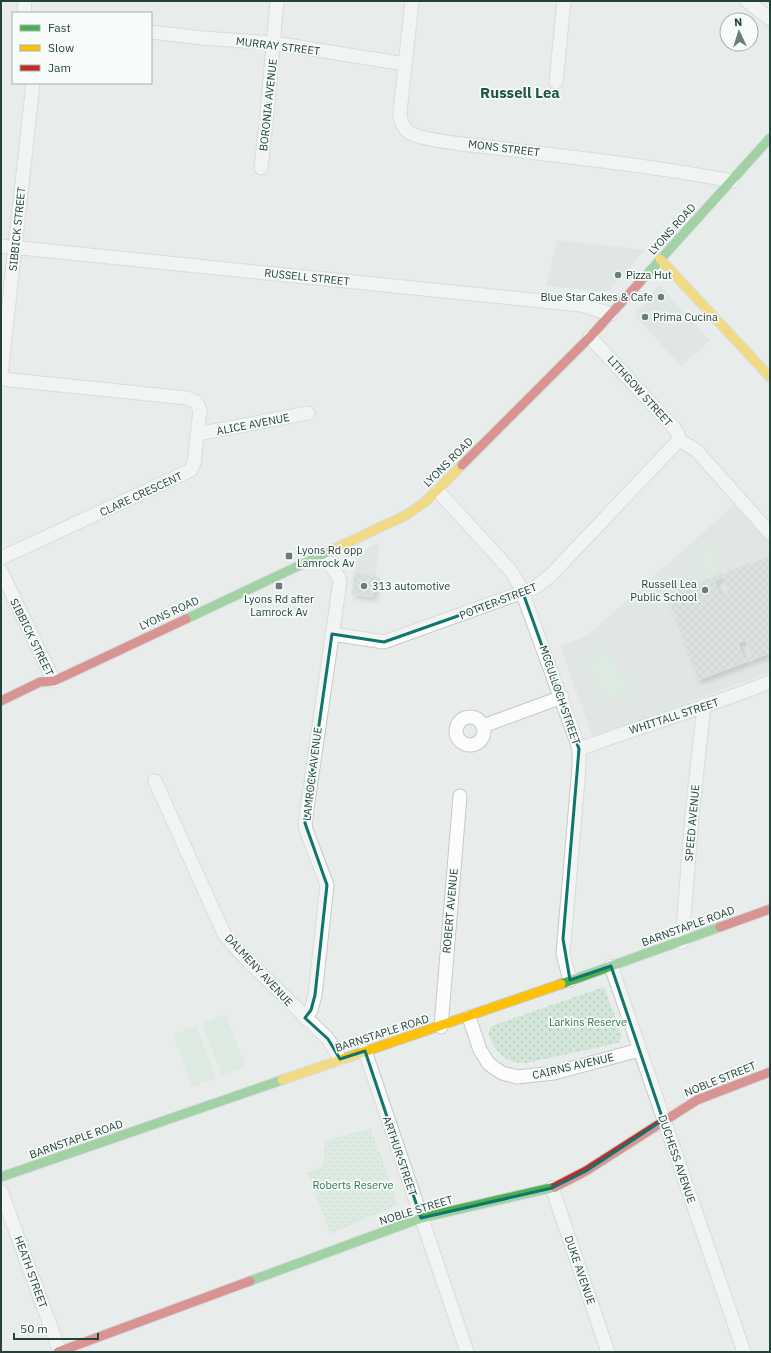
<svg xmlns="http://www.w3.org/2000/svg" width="771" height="1353" font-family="'IBM Plex Sans',sans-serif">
<defs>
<pattern id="park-dots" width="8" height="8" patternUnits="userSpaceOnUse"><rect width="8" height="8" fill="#d1e6d8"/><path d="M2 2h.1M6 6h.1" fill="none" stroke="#b3c6ba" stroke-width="1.8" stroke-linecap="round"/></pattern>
<pattern id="building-cross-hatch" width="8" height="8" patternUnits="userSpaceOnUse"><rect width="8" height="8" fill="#cfd4d2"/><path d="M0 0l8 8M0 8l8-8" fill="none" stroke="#b2b7b5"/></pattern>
<filter id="shadow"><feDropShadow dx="3.5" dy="3.5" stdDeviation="2" flood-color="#0004"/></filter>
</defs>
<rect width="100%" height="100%" fill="#e8edeb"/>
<g fill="#d6dedb">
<path d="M 557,240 L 645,250 L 610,290 L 605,292 L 546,286 Z"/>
<path d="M 659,285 L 710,340 L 681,366 L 634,315 Z"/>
<path d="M 734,505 L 770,543 L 770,672 L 593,738 L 560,646 L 587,636 Z"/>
<path d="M 380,542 L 373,597 L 352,594 L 358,554 Z"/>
</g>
<g fill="#d1e6d8">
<path d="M 710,541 L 720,570 L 709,574 L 702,570 C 697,559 702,548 710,541 Z"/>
<path d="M 607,649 L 631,689 L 608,702 L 585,661 Z"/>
<path d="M 225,1014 L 246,1066 L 222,1075 L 202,1023 Z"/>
<path d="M 196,1026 L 216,1078 L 192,1087 L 173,1035 Z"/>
</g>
<g fill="url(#park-dots)">
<path d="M 604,987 L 622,1036 L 618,1043 L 526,1063 C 505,1064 495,1051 488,1033 L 491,1026 Z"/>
<path d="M 371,1128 L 398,1205 L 330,1234 L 307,1173 L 323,1166 L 325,1141 Z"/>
</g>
<g fill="url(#building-cross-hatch)" stroke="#d1d6d4" fill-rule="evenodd" filter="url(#shadow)">
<path d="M 768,557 L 770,563 L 770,653 L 698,680 L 666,594 ZM 723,577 L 729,593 L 720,596 L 714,580 ZM 746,640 L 752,656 L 744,659 L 738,643 Z"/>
<path d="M 354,573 L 376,576 L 373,597 L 352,594 Z"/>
</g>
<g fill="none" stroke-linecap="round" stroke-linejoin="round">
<defs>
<g id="street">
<path d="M 24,1 L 25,13"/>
<path d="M 412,1 L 400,112 C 400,120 403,128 410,133 C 423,141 479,146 497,148 C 575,158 655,166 732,181"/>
<path d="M 747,1 L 770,19"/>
<path d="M 151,32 L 202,38 L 274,43 L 405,64"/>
<path d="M 556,82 L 564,1"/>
<path d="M 261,168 L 267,113 L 277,1"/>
<path d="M 1,246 L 581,305 L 611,314"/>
<path d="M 590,337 L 675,429 L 678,434 L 679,440"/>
<path d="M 1,375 L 33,83"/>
<path d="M 1,379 L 187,398 L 196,402 L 200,410 L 194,463 L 191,470 L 1,558"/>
<path d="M 197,434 L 308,413"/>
<path d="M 679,440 L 696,450 L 770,533"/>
<path d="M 438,491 L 511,571 L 520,586 L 576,740 L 579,749 L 579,767 L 563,954 L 570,980"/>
<path d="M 1,571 L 54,681"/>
<path d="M 332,634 L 384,642 L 534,588 L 550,576 L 679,440"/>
<circle cx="470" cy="731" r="14"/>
<path d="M 483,726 L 562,697"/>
<path d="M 579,749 C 642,726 707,707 770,682"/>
<path d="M 155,781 L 225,936 L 245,958 L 328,1039 L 340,1059"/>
<path d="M 682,942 L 692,815 L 704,705"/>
<path d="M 611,966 L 744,1352"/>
<path d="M 469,1017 L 480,1050 L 489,1064 L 502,1073 L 517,1077 L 554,1073 L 639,1050"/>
<path d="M 305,1018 L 311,1010 L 315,995 L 327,885 L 306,830 L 305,823 L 340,581 C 337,570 327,563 322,553"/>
<path d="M 441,1027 L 460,796"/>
<path d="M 365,1051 L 467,1352"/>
<path d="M 552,1188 L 608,1352"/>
<path d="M 1,1191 L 60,1352"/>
</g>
<g id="fast">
<path d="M 640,282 L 770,138"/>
<path d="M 186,619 L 330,551"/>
<path d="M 561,984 L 720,927"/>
<path d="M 1,1177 L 282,1080"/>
<path d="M 250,1281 L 421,1218 L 555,1187"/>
</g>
<g id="slow">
<path d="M 660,259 L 770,377"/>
<path d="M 330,551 L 406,515 L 425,502 L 462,465"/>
<path d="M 282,1080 L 561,984"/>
</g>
<g id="jam">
<path d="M 462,465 L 590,337 L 640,282"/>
<path d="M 1,701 L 40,682 L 54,681 L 186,619"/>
<path d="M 720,927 L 770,909"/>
<path d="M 555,1187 L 586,1171 L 697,1100 L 770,1072"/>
<path d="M 58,1352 L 250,1281"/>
</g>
</defs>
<use href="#street" stroke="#c5cac8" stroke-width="15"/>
<use href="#fast" stroke="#c3cbc8" stroke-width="11"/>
<use href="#slow" stroke="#c3cbc8" stroke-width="11"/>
<use href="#jam" stroke="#c3cbc8" stroke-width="11"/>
<use href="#street" stroke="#fcfcfc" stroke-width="13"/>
<use href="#fast" stroke="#4caf50" stroke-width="9"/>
<use href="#slow" stroke="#ffc107" stroke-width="9"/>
<use href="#jam" stroke="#c62828" stroke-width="9"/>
</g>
<path d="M0 0H771V1353H0ZM 523,593 L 579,749 L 563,939 L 570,980 L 611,966 L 663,1120 L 586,1171 L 552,1188 L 421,1218 L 365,1051 L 340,1059 L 328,1039 L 305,1018 L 311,1010 L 315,995 L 327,885 L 305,823 L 332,634 L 384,642 Z" fill="#e8edeb" fill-opacity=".55" fill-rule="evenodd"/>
<path fill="none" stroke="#0f766e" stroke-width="3" stroke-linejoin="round" d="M 523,593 L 579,749 L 563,939 L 570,980 L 611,966 L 663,1120 L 586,1171 L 552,1188 L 421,1218 L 365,1051 L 340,1059 L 328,1039 L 305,1018 L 311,1010 L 315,995 L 327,885 L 305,823 L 332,634 L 384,642 Z"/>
<g fill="#697e78" stroke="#f7fbf9" stroke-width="1.5">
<circle cx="618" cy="275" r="4"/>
<circle cx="661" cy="297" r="4"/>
<circle cx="645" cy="317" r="4"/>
<rect x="285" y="552" width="8" height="8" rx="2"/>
<rect x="275" y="582" width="8" height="8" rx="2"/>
<circle cx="364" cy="586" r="4"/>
<circle cx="705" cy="590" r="4"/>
</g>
<g text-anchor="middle" stroke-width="3.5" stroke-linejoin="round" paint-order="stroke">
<g font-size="11" fill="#24423a" stroke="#f7fbf9">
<text transform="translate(278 46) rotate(7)" y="4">MURRAY STREET</text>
<text transform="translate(268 105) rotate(-84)" y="4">BORONIA AVENUE</text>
<text transform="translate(504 148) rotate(7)" y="4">MONS STREET</text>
<text transform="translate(17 229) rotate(-84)" y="4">SIBBICK STREET</text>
<text transform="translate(672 229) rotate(-48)" y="4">LYONS ROAD</text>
<text transform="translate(307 277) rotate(6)" y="4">RUSSELL STREET</text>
<text transform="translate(640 391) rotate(48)" y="4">LITHGOW STREET</text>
<text transform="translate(253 424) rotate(-11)" y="4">ALICE AVENUE</text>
<text transform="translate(448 462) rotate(-45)" y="4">LYONS ROAD</text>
<text transform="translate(141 494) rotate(-25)" y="4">CLARE CRESCENT</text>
<text transform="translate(498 601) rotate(-21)" y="4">POTTER STREET</text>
<text transform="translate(169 613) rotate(-25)" y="4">LYONS ROAD</text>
<text transform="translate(32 637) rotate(64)" y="4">SIBBICK STREET</text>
<text transform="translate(560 695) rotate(71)" y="4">MCCULLOCH STREET</text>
<text transform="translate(674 716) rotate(-18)" y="4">WHITTALL STREET</text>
<text transform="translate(312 774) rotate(-83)" y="4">LAMROCK AVENUE</text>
<text transform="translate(692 823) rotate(-85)" y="4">SPEED AVENUE</text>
<text transform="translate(450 911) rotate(-85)" y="4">ROBERT AVENUE</text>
<text transform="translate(688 926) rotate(-20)" y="4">BARNSTAPLE ROAD</text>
<text transform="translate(259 970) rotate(47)" y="4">DALMENY AVENUE</text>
<text transform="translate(382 1033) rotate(-18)" y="4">BARNSTAPLE ROAD</text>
<text transform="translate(573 1066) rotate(-13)" y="4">CAIRNS AVENUE</text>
<text transform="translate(720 1079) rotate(-22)" y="4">NOBLE STREET</text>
<text transform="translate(76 1139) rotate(-19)" y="4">BARNSTAPLE ROAD</text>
<text transform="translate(400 1156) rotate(71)" y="4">ARTHUR STREET</text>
<text transform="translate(677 1159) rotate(71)" y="4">DUCHESS AVENUE</text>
<text transform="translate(416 1210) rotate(-17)" y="4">NOBLE STREET</text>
<text transform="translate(580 1270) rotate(71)" y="4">DUKE AVENUE</text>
<text transform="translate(31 1272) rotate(70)" y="4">HEATH STREET</text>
</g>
<g font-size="11" fill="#24423a" stroke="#f7fbf9" text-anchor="start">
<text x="626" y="279">Pizza Hut</text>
<text x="653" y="301" text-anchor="end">Blue Star Cakes &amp; Cafe</text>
<text x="653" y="321">Prima Cucina</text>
<text x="297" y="554">Lyons Rd opp<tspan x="297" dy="13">Lamrock Av</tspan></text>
<text x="697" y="588" text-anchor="end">Russell Lea<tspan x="697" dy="13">Public School</tspan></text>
<text x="372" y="590">313 automotive</text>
<text x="279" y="603" text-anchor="middle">Lyons Rd after<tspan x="279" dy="13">Lamrock Av</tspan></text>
</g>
<g font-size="11" fill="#2d7a4b" stroke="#f7fbf9">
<text x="588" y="1026">Larkins Reserve</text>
<text x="353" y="1189">Roberts Reserve</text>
</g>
<g font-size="15" font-weight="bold" fill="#1f5548" stroke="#f7fbf9">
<text x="520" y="98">Russell Lea</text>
</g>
</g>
<rect width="771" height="1353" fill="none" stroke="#24423a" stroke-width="4"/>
<rect x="12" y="12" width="140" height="72" fill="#f7fbf9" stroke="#a3b1ad"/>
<rect x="20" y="25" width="20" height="6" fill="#4caf50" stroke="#a3b1ad"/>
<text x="48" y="32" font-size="12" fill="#24423a">Fast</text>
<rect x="20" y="45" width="20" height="6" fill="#ffc107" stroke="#a3b1ad"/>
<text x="48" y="52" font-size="12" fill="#24423a">Slow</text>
<rect x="20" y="65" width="20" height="6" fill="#c62828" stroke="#a3b1ad"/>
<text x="48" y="72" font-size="12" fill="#24423a">Jam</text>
<g transform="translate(739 32) rotate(356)"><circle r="19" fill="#f7fbf9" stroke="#a3b1ad"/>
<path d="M0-3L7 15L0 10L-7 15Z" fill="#697e78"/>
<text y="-6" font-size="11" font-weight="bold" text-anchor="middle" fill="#24423a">N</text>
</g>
<path d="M14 1333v6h84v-6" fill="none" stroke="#24423a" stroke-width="2"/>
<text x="20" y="1333" font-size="12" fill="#24423a" stroke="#f7fbf9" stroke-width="3" paint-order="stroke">50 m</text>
</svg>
